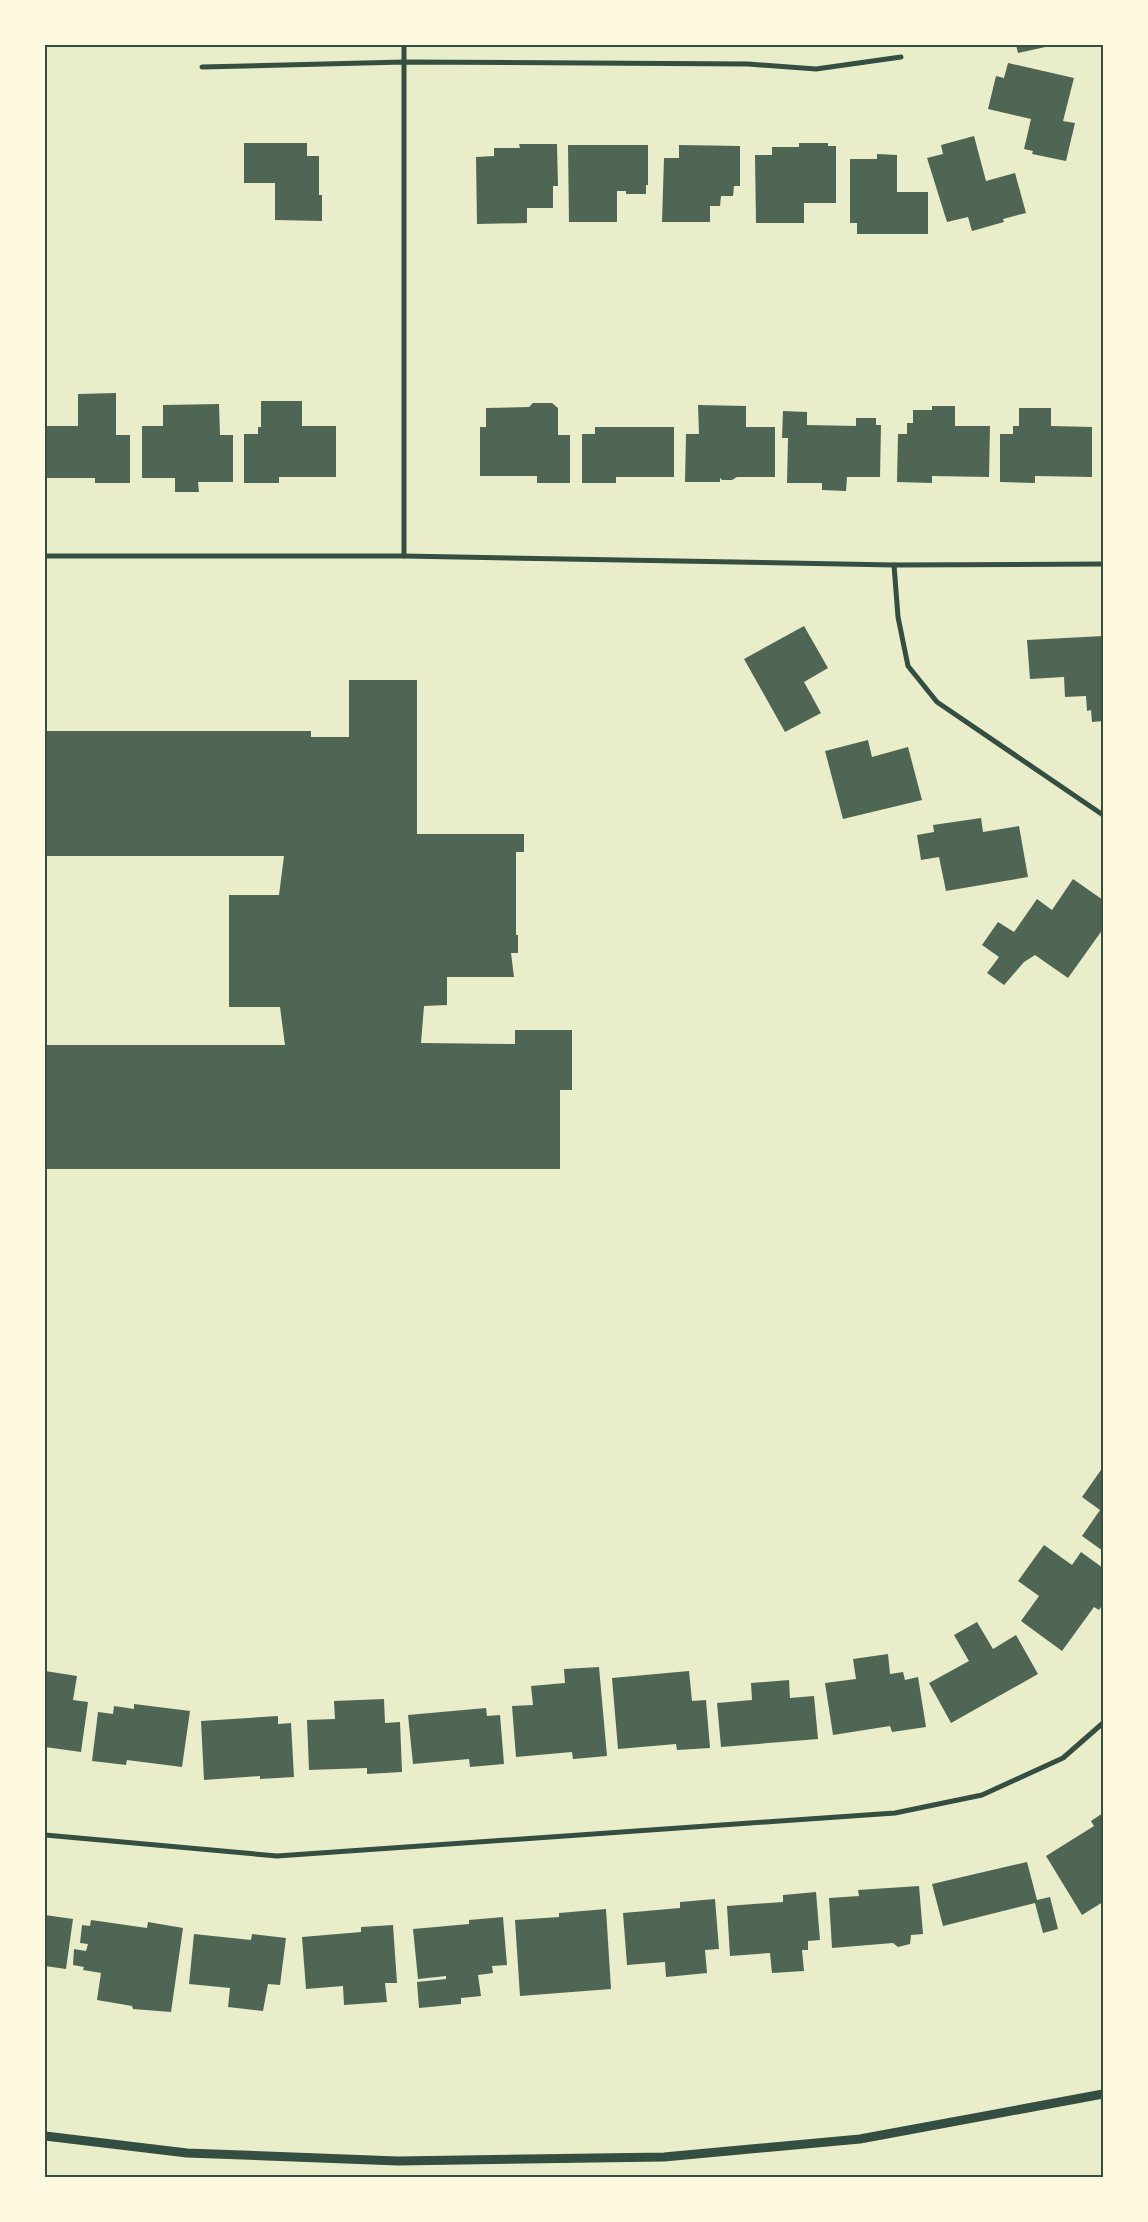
<svg xmlns="http://www.w3.org/2000/svg" width="1148" height="2222" font-family="Georgia,serif">
<rect width="100%" height="100%" fill="#e9edc9"/>
<g fill="#4f6655">
<path d="M 1016,45 L 1050,45 L 1050,46 L 1018,53 Z"/>
<path d="M 1008,63 L 1074,78 L 1063,121 L 1075,123 L 1066,161 L 1032,154 L 1033,151 L 1024,149 L 1031,119 L 988,109 L 996,76 L 1004,78 Z"/>
<path d="M 974,136 L 986,181 L 1015,173 L 1026,213 L 1003,219 L 1004,222 L 972,231 L 968,217 L 947,222 L 927,158 L 943,154 L 941,145 Z"/>
<path d="M 244,143 L 307,143 L 307,156 L 319,156 L 319,195 L 322,195 L 322,221 L 275,220 L 275,183 L 244,183 Z"/>
<path d="M 799,143 L 828,143 L 828,146 L 836,146 L 836,203 L 804,203 L 804,223 L 756,223 L 755,155 L 772,155 L 772,147 L 799,147 Z"/>
<path d="M 519,144 L 557,144 L 558,186 L 553,186 L 553,208 L 527,208 L 527,223 L 477,224 L 476,157 L 494,156 L 494,148 L 520,148 Z"/>
<path d="M 568,145 L 648,145 L 648,185 L 646,185 L 646,194 L 626,194 L 626,191 L 617,191 L 617,222 L 569,222 Z"/>
<path d="M 679,145 L 740,146 L 740,186 L 734,186 L 733,196 L 721,196 L 720,206 L 710,206 L 710,222 L 662,222 L 664,158 L 679,158 Z"/>
<path d="M 877,154 L 897,155 L 897,192 L 928,192 L 928,234 L 857,234 L 857,223 L 850,223 L 850,159 L 877,159 Z"/>
<path d="M 116,393 L 116,435 L 130,435 L 130,483 L 95,483 L 95,478 L 45,478 L 45,426 L 78,426 L 78,394 Z"/>
<path d="M 261,401 L 302,401 L 302,426 L 336,426 L 336,477 L 279,477 L 279,483 L 244,483 L 244,434 L 258,434 L 258,427 L 261,427 Z"/>
<path d="M 533,403 L 552,403 L 558,408 L 558,435 L 570,435 L 570,483 L 537,483 L 537,476 L 480,476 L 480,427 L 486,427 L 486,408 L 529,407 Z"/>
<path d="M 219,404 L 220,435 L 233,435 L 233,482 L 198,482 L 199,492 L 175,492 L 175,478 L 142,478 L 142,426 L 163,426 L 163,405 Z"/>
<path d="M 698,405 L 746,406 L 746,427 L 775,427 L 775,477 L 737,477 L 732,480 L 722,480 L 720,478 L 720,482 L 685,482 L 686,434 L 699,434 Z"/>
<path d="M 932,406 L 955,406 L 955,426 L 990,426 L 989,477 L 932,476 L 932,483 L 897,482 L 898,434 L 907,434 L 907,423 L 913,423 L 913,410 L 932,410 Z"/>
<path d="M 1019,408 L 1051,408 L 1051,426 L 1092,427 L 1092,477 L 1035,476 L 1035,483 L 1000,482 L 1000,434 L 1013,434 L 1013,426 L 1019,426 Z"/>
<path d="M 783,411 L 807,412 L 807,425 L 856,426 L 856,418 L 876,418 L 876,425 L 881,425 L 880,477 L 847,477 L 846,491 L 822,490 L 822,483 L 787,483 L 788,438 L 782,438 Z"/>
<path d="M 595,427 L 674,427 L 674,477 L 616,477 L 616,483 L 582,483 L 582,434 L 595,434 Z"/>
<path d="M 804,626 L 828,668 L 804,682 L 821,713 L 785,732 L 744,659 Z"/>
<path d="M 1103,636 L 1103,721 L 1092,722 L 1091,710 L 1087,711 L 1086,696 L 1065,697 L 1064,677 L 1030,679 L 1027,640 Z"/>
<path d="M 349,680 L 417,680 L 417,834 L 524,834 L 524,852 L 516,852 L 516,935 L 518,935 L 518,953 L 511,953 L 514,977 L 447,977 L 447,1005 L 424,1006 L 421,1043 L 515,1044 L 515,1030 L 572,1030 L 572,1090 L 560,1090 L 560,1169 L 45,1169 L 45,1045 L 285,1045 L 280,1007 L 229,1007 L 229,895 L 279,895 L 284,856 L 45,856 L 45,731 L 311,731 L 311,737 L 349,737 Z"/>
<path d="M 868,740 L 872,757 L 908,747 L 922,800 L 843,819 L 825,751 Z"/>
<path d="M 981,818 L 983,832 L 1019,826 L 1028,877 L 946,891 L 939,857 L 921,860 L 917,835 L 934,832 L 933,825 Z"/>
<path d="M 1073,879 L 1103,900 L 1103,929 L 1068,978 L 1035,955 L 1024,962 L 1004,985 L 987,973 L 999,957 L 982,945 L 998,922 L 1014,932 L 1037,899 L 1052,910 Z"/>
<path d="M 1103,1467 L 1103,1551 L 1082,1536 L 1100,1510 L 1082,1497 Z"/>
<path d="M 1044,1545 L 1072,1565 L 1081,1552 L 1103,1568 L 1103,1604 L 1099,1610 L 1094,1607 L 1062,1651 L 1021,1621 L 1039,1596 L 1018,1581 Z"/>
<path d="M 977,1622 L 993,1649 L 1016,1635 L 1038,1674 L 951,1723 L 929,1683 L 969,1661 L 954,1635 Z"/>
<path d="M 888,1654 L 890,1674 L 903,1672 L 905,1680 L 918,1677 L 926,1727 L 892,1732 L 890,1726 L 833,1735 L 825,1683 L 856,1679 L 853,1659 Z"/>
<path d="M 599,1667 L 607,1756 L 573,1759 L 572,1752 L 516,1757 L 512,1706 L 533,1705 L 531,1686 L 565,1683 L 564,1669 Z"/>
<path d="M 45,1671 L 77,1676 L 73,1700 L 88,1702 L 81,1752 L 45,1747 Z"/>
<path d="M 689,1671 L 692,1701 L 706,1700 L 710,1748 L 677,1750 L 676,1744 L 618,1749 L 612,1678 Z"/>
<path d="M 789,1680 L 790,1698 L 814,1696 L 818,1739 L 721,1747 L 717,1703 L 752,1700 L 751,1683 Z"/>
<path d="M 384,1699 L 385,1723 L 400,1722 L 402,1772 L 367,1774 L 367,1768 L 309,1770 L 307,1720 L 335,1719 L 334,1701 Z"/>
<path d="M 134,1704 L 190,1711 L 182,1767 L 127,1760 L 126,1765 L 92,1761 L 98,1712 L 113,1714 L 114,1706 L 134,1709 Z"/>
<path d="M 486,1708 L 487,1716 L 500,1715 L 504,1764 L 470,1767 L 469,1759 L 413,1764 L 408,1715 Z"/>
<path d="M 278,1716 L 278,1724 L 291,1723 L 294,1777 L 260,1779 L 260,1776 L 204,1780 L 201,1721 Z"/>
<path d="M 1103,1813 L 1103,1902 L 1082,1915 L 1046,1856 L 1094,1826 L 1091,1821 Z"/>
<path d="M 1027,1862 L 1037,1900 L 1050,1897 L 1058,1929 L 1043,1933 L 1035,1903 L 943,1926 L 932,1884 Z"/>
<path d="M 919,1886 L 923,1934 L 911,1935 L 910,1944 L 898,1947 L 893,1943 L 832,1948 L 829,1898 L 859,1896 L 858,1890 Z"/>
<path d="M 816,1892 L 820,1940 L 808,1941 L 808,1950 L 802,1950 L 804,1971 L 772,1973 L 770,1953 L 730,1956 L 727,1906 L 783,1902 L 783,1895 Z"/>
<path d="M 715,1899 L 719,1949 L 705,1950 L 707,1973 L 666,1977 L 665,1962 L 627,1965 L 623,1913 L 680,1908 L 680,1902 Z"/>
<path d="M 606,1909 L 611,1989 L 520,1996 L 515,1920 L 559,1917 L 559,1913 Z"/>
<path d="M 45,1915 L 73,1919 L 66,1969 L 45,1966 Z"/>
<path d="M 503,1917 L 507,1965 L 492,1966 L 493,1973 L 478,1975 L 481,1996 L 461,1998 L 461,2004 L 419,2008 L 417,1982 L 446,1979 L 446,1976 L 418,1979 L 413,1929 L 469,1924 L 469,1920 Z"/>
<path d="M 91,1920 L 147,1928 L 148,1922 L 183,1928 L 171,2012 L 133,2009 L 132,2006 L 97,2000 L 101,1973 L 83,1970 L 84,1967 L 73,1965 L 74,1949 L 86,1951 L 88,1944 L 80,1943 L 82,1925 L 90,1926 Z"/>
<path d="M 393,1925 L 397,1983 L 385,1983 L 387,2002 L 344,2005 L 343,1986 L 306,1989 L 302,1937 L 361,1932 L 361,1927 Z"/>
<path d="M 194,1934 L 251,1940 L 252,1934 L 286,1938 L 280,1985 L 268,1984 L 263,2011 L 228,2007 L 230,1988 L 189,1984 Z"/>
</g>
<g fill="none" stroke-linecap="round" stroke-linejoin="round">
<g stroke="#344e41" stroke-width="5">
<path d="M 404,45 L 404,556"/>
<path d="M 202,67 L 404,62 L 748,64 L 816,69 L 901,57"/>
<path d="M 45,556 L 404,556 L 894,565 L 1103,564"/>
<path d="M 894,565 L 898,617 L 908,666 L 937,702 L 1103,815"/>
<path d="M 45,1835 L 277,1856 L 895,1813 L 982,1795 L 1063,1758 L 1103,1723"/>
</g>
<path stroke="#344e41" stroke-width="9" d="M 45,2136 L 187,2153 L 398,2161 L 664,2157 L 860,2139 L 1103,2094"/>
</g>
<rect width="1148" height="2222" fill="none" stroke="#fefae0" stroke-width="92"/>
<rect x="46" y="46" width="1056" height="2130" fill="none" stroke="#344e41" stroke-width="2"/>
</svg>
